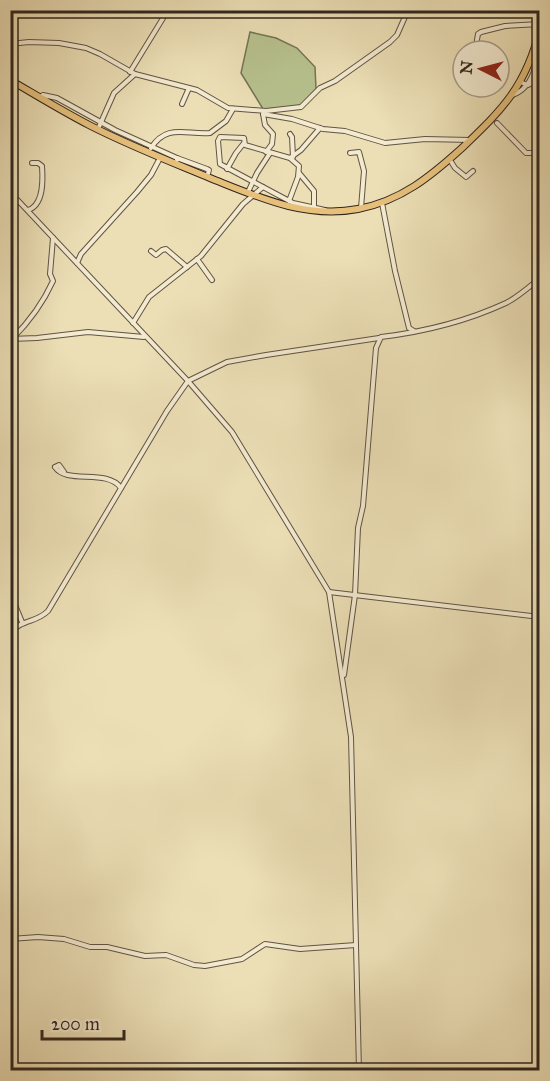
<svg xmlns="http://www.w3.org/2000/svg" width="550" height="1081" font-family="'IM FELL Great Primer',serif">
<rect width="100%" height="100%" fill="#ecdfb6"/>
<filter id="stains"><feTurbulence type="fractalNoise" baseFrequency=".00333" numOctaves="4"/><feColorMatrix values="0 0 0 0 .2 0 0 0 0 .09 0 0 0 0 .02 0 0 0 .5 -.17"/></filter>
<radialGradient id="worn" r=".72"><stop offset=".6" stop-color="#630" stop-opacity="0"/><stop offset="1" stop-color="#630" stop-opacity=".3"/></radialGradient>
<path fill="#b7c28e" stroke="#747456" stroke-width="1.5" d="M 250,32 L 276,38 L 297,48 L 315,67 L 316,89 L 299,107 L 263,109 L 241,73 Z"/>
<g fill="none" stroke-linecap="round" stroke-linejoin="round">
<defs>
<g id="minor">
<path d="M 10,44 L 29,42 L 59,43 L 86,48 L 100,54 L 135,74 L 197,90 L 228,108 L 266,111 L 301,107 L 320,88 L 335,81 L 390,42 L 397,35 L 408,10"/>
<path d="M 475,51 L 478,34 L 481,32 L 505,26 L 540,24"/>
<path d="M 130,72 L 168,10"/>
<path d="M 520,82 L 528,85 L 540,79"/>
<path d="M 513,95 C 531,88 534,71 540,54"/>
<path d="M 40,97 L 43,95 L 57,98 L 115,130 L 177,158"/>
<path d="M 182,104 L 189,88"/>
<path d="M 263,114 L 292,119 L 323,129 L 345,131 L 385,143 L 425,139 L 470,140"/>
<path d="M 263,114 L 265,125 L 273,134 L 272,144 L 266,152"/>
<path d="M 497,123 L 526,153 L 540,153"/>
<path d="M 320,128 L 301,150 L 290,158 L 245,145 L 244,138 L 220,137 L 218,141 L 220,164 L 293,203 L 325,210"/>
<path d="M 98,129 L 114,93 L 135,74"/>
<path d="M 290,134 L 292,137 L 293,157"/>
<path d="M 151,148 C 167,123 186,135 210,133 L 226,121 L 233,109"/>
<path d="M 350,153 L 359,152 L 364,171 L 361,208"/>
<path d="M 177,160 L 177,158 L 207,169 L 209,170 L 207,177"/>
<path d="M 450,160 L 455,168 L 466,177 L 473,171"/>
<path d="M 227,169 L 236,153 L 244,143"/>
<path d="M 299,173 L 314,191 L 314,206"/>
<path d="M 10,192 L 188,381 L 232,432 L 329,592 L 351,737 L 359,1070"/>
<path d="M 248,192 L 257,173 L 270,153"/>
<path d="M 289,201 L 298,177 L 299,166 L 291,159"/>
<path d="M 382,203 L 395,271 L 409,328 L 414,331"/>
<path d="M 28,210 C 44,205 43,180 42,166 L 38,163 L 32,163"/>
<path d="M 151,251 L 156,255 L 162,250 L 166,249 L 187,267"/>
<path d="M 197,259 L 212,280"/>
<path d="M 77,263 L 81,254 L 137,192 L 151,175 L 160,158"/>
<path d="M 133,323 L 149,297 L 201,256 L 243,204 L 263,187"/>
<path d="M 10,339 L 37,338 L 88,332 L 144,337"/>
<path d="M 12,339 C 29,322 43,303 53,281 L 50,274 L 53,238"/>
<path d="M 55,467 C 66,485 107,468 121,488"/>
<path d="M 55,467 L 59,465 L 64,472"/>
<path d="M 329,592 L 540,617"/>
<path d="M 10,593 L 22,622"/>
<path d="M 10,633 C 22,619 36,623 48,611 L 167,411 L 188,381 L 227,362 L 266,355 L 379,338"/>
<path d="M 344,675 L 355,595 L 358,528 L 363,506 L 376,348 L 381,337 C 423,332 467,321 506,303 C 518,297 529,287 540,278"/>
<path d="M 10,939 L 38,937 L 64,939 L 90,947 L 107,947 L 145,956 L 166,955 L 194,965 L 205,966 L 242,959 L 265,944 L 300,949 L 356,945"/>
<path d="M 540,940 L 536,972 L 540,1019"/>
</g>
<path id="major" d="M 10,80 C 36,95 62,111 89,125 C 128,145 169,161 210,178 C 258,197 305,219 358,209 C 401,201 431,176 462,148 C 503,109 526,86 540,29"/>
</defs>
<use href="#minor" stroke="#605444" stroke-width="6"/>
<use href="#major" stroke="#31261e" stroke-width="8"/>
<use href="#minor" stroke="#f3ead0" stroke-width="4"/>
<use href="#major" stroke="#e6c07b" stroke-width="6"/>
</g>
<rect width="550" height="1081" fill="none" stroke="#ecdfb6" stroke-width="36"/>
<rect x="12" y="12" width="526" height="1057" fill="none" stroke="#31261e" stroke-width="3"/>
<rect x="18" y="18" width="514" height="1045" fill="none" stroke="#31261e" stroke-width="1.5"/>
<g transform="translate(481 69) rotate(276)"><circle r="28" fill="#f3ead0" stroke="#a59c89" stroke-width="1.5"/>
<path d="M0-4.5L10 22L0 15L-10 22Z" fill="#8f2418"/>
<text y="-9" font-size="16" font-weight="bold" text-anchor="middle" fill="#31261e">N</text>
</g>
<path d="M42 1030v9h82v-9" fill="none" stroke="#31261e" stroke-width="3"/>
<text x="51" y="1030" font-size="18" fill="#31261e" stroke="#f3ead0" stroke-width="4.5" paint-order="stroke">200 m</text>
<rect width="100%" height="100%" filter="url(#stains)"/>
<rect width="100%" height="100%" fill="url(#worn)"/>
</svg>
